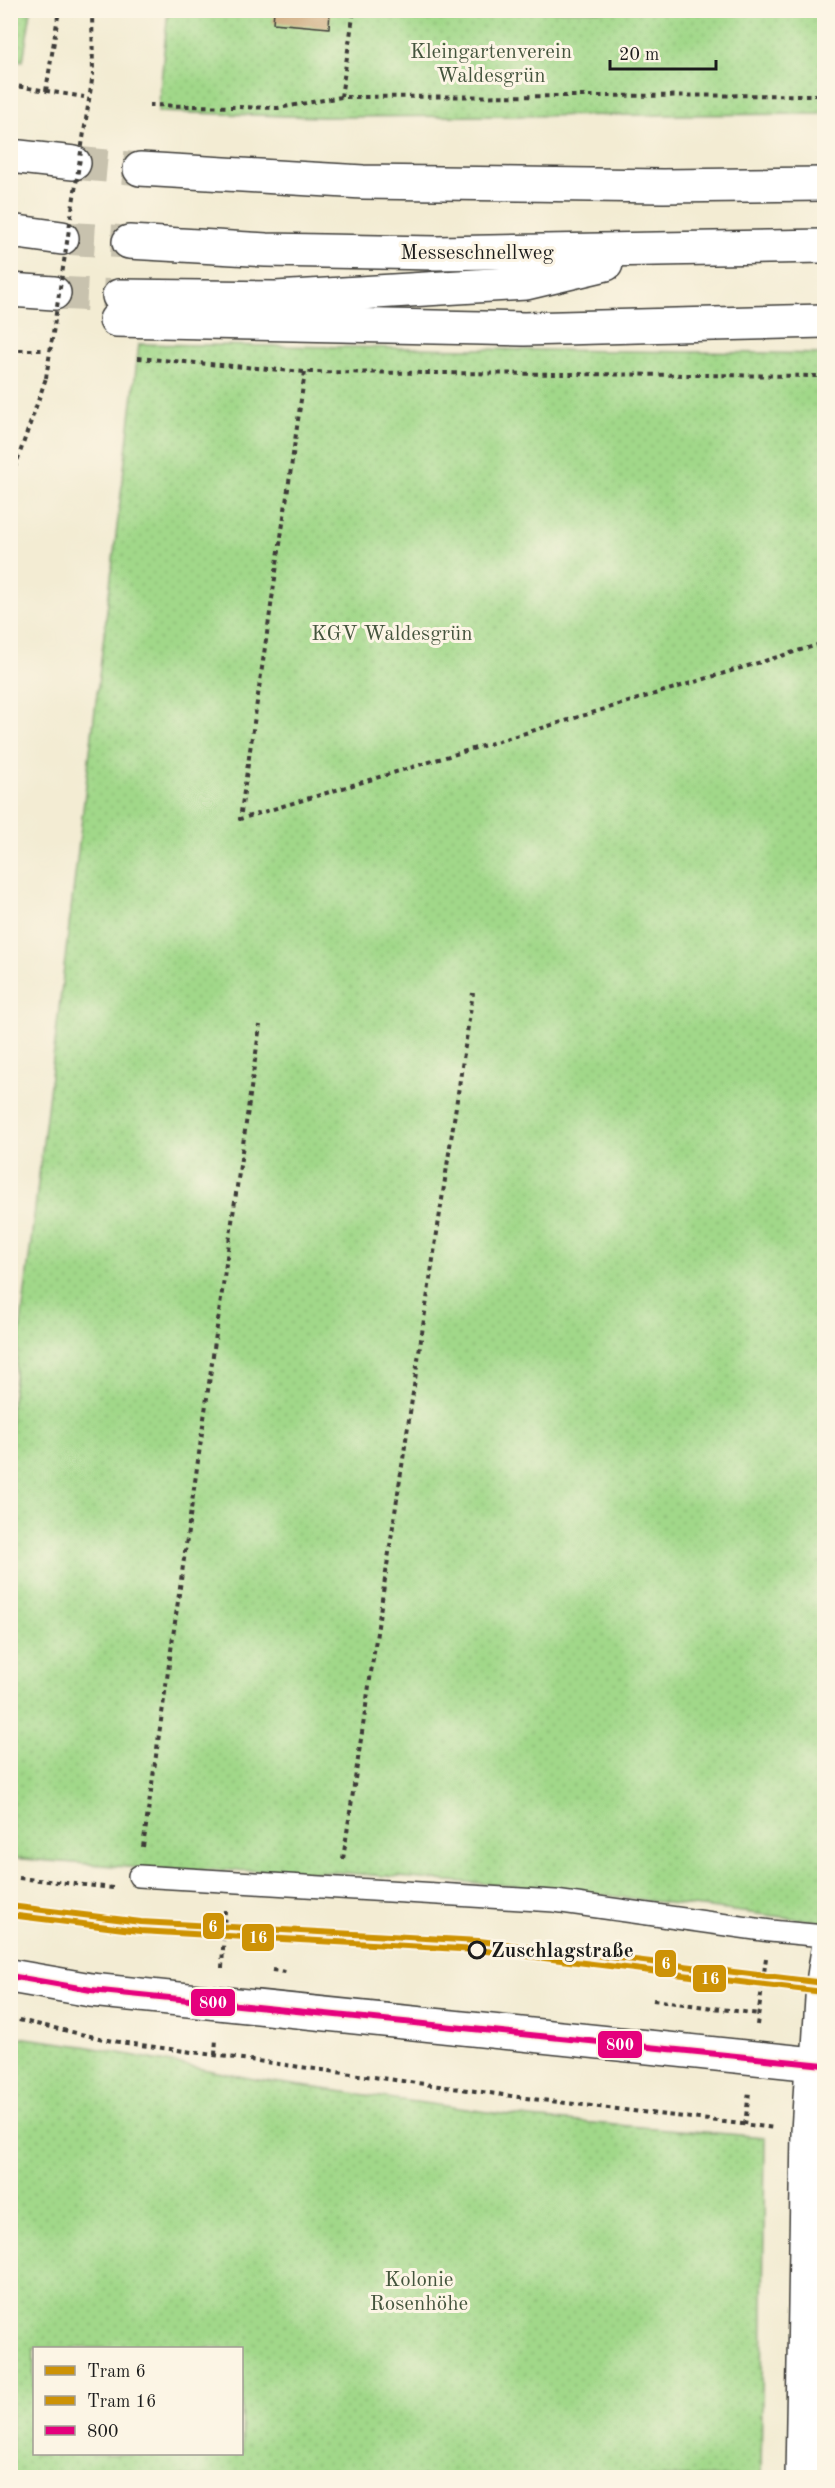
<svg xmlns="http://www.w3.org/2000/svg" width="835" height="2488" font-family="'Old Standard TT',serif">
<defs>
<pattern id="grass-dots" width="8" height="8" patternUnits="userSpaceOnUse" patternTransform="scale(1.5)"><rect width="8" height="8" fill="#a1d889"/><path d="M2 2h.1M6 6h.1" fill="none" stroke="#8ab976" stroke-width="1.8" stroke-linecap="round"/></pattern>
</defs>
<rect width="100%" height="100%" fill="#fcf5e5"/>
<filter id="ink" filterUnits="userSpaceOnUse"><feTurbulence type="fractalNoise" baseFrequency=".0167" numOctaves="2"/><feDisplacementMap in="SourceGraphic" scale="12" xChannelSelector="R" yChannelSelector="G"/><feConvolveMatrix kernelMatrix="1 2 1 2 8 2 1 2 1" color-interpolation-filters="sRGB"/></filter>
<filter id="wash" filterUnits="userSpaceOnUse"><feTurbulence type="fractalNoise" baseFrequency=".008" numOctaves="4" result="noise"/><feDisplacementMap in="SourceGraphic" scale="24" xChannelSelector="R" yChannelSelector="G"/><feGaussianBlur stdDeviation="1.35" result="paint"/><feColorMatrix in="noise" values="0 0 0 0 0 0 0 0 0 0 0 0 0 0 0 0 0 1.4 0 .05"/><feComposite in="paint" operator="in"/></filter>
<g filter="url(#wash)">
<rect width="100%" height="100%" fill="#f3ecd3"/>
<g fill="url(#grass-dots)" stroke="#5e7a52" stroke-width="1.5" fill-rule="evenodd">
<path d="M 11,10 L 31,11 L 23,61 L 11,59 Z"/>
<path d="M 168,11 L 824,11 L 824,114 L 322,117 L 158,112 Z"/>
<path d="M 139,344 L 824,354 L 824,1922 L 553,1889 L 333,1872 L 154,1869 L 11,1858 L 11,1408 Z"/>
<path d="M 11,2036 L 84,2046 L 259,2080 L 530,2118 L 765,2137 L 761,2477 L 11,2477 ZM 242,2348 L 242,2454 L 34,2454 L 34,2348 Z"/>
</g>
<g id="blocks">
<path fill="#c69f6e" d="M 274,10 L 330,10 L 329,28 L 273,23 Z"/>
</g>
</g>
<g filter="url(#ink)">
<use href="#blocks" fill-opacity="0" stroke="#3c3b37" stroke-width="1.5"/>
<g fill="none" stroke-linecap="round" stroke-linejoin="round">
<g stroke="#c8c2ae" stroke-width="33" stroke-dasharray="33 16" stroke-linecap="butt">
<path d="M 74,163 L 140,169"/>
<path d="M 62,238 L 129,242"/>
<path d="M 54,293 L 119,296"/>
</g>
<defs>
<g id="lane">
<path d="M 139,1876 L 555,1901 L 770,1931 L 824,1936"/>
<path d="M 812,2064 L 817,1982 L 824,1936"/>
</g>
<g id="secondary">
<path d="M 10,1976 L 91,1990 L 824,2065"/>
<path d="M 802,2478 L 808,2132 L 812,2064"/>
</g>
<g id="highway">
<path d="M 10,156 L 74,163"/>
<path d="M 140,169 L 363,182 L 663,186 L 824,184"/>
<path d="M 10,231 L 62,238"/>
<path d="M 129,242 L 266,250 L 436,253 L 824,246"/>
<path d="M 10,290 L 54,293"/>
<path d="M 119,296 L 276,298 L 526,283 L 606,264"/>
<path d="M 116,320 L 524,329 L 824,321"/>
</g>
</defs>
<use href="#lane" stroke="#3c3b37" stroke-width="24"/>
<use href="#secondary" stroke="#3c3b37" stroke-width="36"/>
<use href="#highway" stroke="#3c3b37" stroke-width="36"/>
<g stroke="#3c3b37" stroke-width="4" stroke-dasharray="4.5 4.5" stroke-linecap="butt">
<path d="M 92,10 L 93,74"/>
<path d="M 10,85 L 84,97"/>
<path d="M 46,91 L 59,10"/>
<path d="M 341,97 L 354,10"/>
<path d="M 149,105 L 278,108 L 341,97 L 824,95"/>
<path d="M 10,350 L 43,350"/>
<path d="M 138,358 L 305,372 L 824,376"/>
<path d="M 305,372 L 240,819 L 824,643"/>
<path d="M 10,495 L 15,467 L 46,378"/>
<path d="M 143,1847 L 260,1025"/>
<path d="M 343,1859 L 473,993"/>
<path d="M 10,1877 L 113,1888"/>
<path d="M 222,1968 L 225,1910"/>
<path d="M 272,1970 L 286,1972"/>
<path d="M 653,2000 L 759,2014"/>
<path d="M 10,2018 L 112,2041 L 533,2099 L 775,2128"/>
<path d="M 757,2025 L 766,1958"/>
<path d="M 215,2055 L 216,2038"/>
<path d="M 745,2125 L 749,2092"/>
</g>
<use href="#lane" stroke="#fff" stroke-width="21"/>
<use href="#secondary" stroke="#fff" stroke-width="33"/>
<use href="#highway" stroke="#fff" stroke-width="33"/>
<path stroke="#3c3b37" stroke-width="4" stroke-dasharray="4.5 4.5" stroke-linecap="butt" d="M 46,378 L 93,74"/>
<defs>
<path id="bus-1" d="M 10,1976 L 91,1990 L 824,2065"/>
</defs>
<use href="#bus-1" stroke="#fcf5e5" stroke-width="10"/>
<use href="#bus-1" stroke="#e5007d" stroke-width="6"/>
<defs>
<path id="tram-1" d="M 10,1906 L 141,1922 L 479,1941 L 824,1983"/>
<path id="tram-2" d="M 10,1915 L 140,1931 L 478,1950 L 823,1992"/>
</defs>
<use href="#tram-1" stroke="#fcf5e5" stroke-width="10"/>
<use href="#tram-2" stroke="#fcf5e5" stroke-width="10"/>
<use href="#tram-1" stroke="#cd9206" stroke-width="6"/>
<use href="#tram-2" stroke="#cd9206" stroke-width="6"/>
</g>
</g>
<circle fill="#fcf5e5" stroke="#1c1c1c" stroke-width="3" cx="477" cy="1950" r="8"/>
<g text-anchor="middle" stroke-width="6" stroke-linejoin="round" paint-order="stroke">
<g font-size="21" fill="#44543d" stroke="#fcf5e5">
<text x="491" y="58">Kleingartenverein<tspan x="491" dy="24">Waldesgrün</tspan></text>
<text x="392" y="640">KGV Waldesgrün</text>
<text x="419" y="2286">Kolonie<tspan x="419" dy="24">Rosenhöhe</tspan></text>
</g>
<g font-size="21" fill="#1c1c1c" stroke="#fcf5e5">
<text x="477" y="259">Messeschnellweg</text>
</g>
<g font-size="21" font-weight="bold" fill="#1c1c1c" stroke="#fcf5e5" text-anchor="start">
<text x="491" y="1957">Zuschlagstraße</text>
</g>
</g>
<g stroke="#fcf5e5" stroke-width="2">
<rect x="202" y="1912" width="23" height="28" rx="6" fill="#cd9206"/>
<rect x="241" y="1923" width="34" height="29" rx="6" fill="#cd9206"/>
<rect x="654" y="1949" width="23" height="29" rx="6" fill="#cd9206"/>
<rect x="692" y="1964" width="35" height="29" rx="6" fill="#cd9206"/>
<rect x="190" y="1988" width="46" height="29" rx="6" fill="#e5007d"/>
<rect x="597" y="2030" width="46" height="29" rx="6" fill="#e5007d"/>
</g>
<g font-size="16" text-anchor="middle" font-weight="bold" fill="#fff">
<text x="213" y="1932">6</text>
<text x="258" y="1943">16</text>
<text x="666" y="1969">6</text>
<text x="710" y="1984">16</text>
<text x="213" y="2008">800</text>
<text x="620" y="2050">800</text>
</g>
<rect width="835" height="2488" fill="none" stroke="#fcf5e5" stroke-width="36"/>
<rect x="33" y="2347" width="210" height="108" fill="#fcf5e5" stroke="#a29e95" stroke-width="1.5"/>
<rect x="45" y="2366" width="30" height="9" fill="#cd9206" stroke="#a29e95" stroke-width="1.5"/>
<text x="87" y="2377" font-size="18" fill="#1c1c1c">Tram 6</text>
<rect x="45" y="2396" width="30" height="9" fill="#cd9206" stroke="#a29e95" stroke-width="1.5"/>
<text x="87" y="2407" font-size="18" fill="#1c1c1c">Tram 16</text>
<rect x="45" y="2426" width="30" height="9" fill="#e5007d" stroke="#a29e95" stroke-width="1.5"/>
<text x="87" y="2437" font-size="18" fill="#1c1c1c">800</text>
<path d="M610 60v9h106v-9" fill="none" stroke="#1c1c1c" stroke-width="3"/>
<text x="619" y="60" font-size="18" fill="#1c1c1c" stroke="#fcf5e5" stroke-width="4.5" paint-order="stroke">20 m</text>
</svg>
